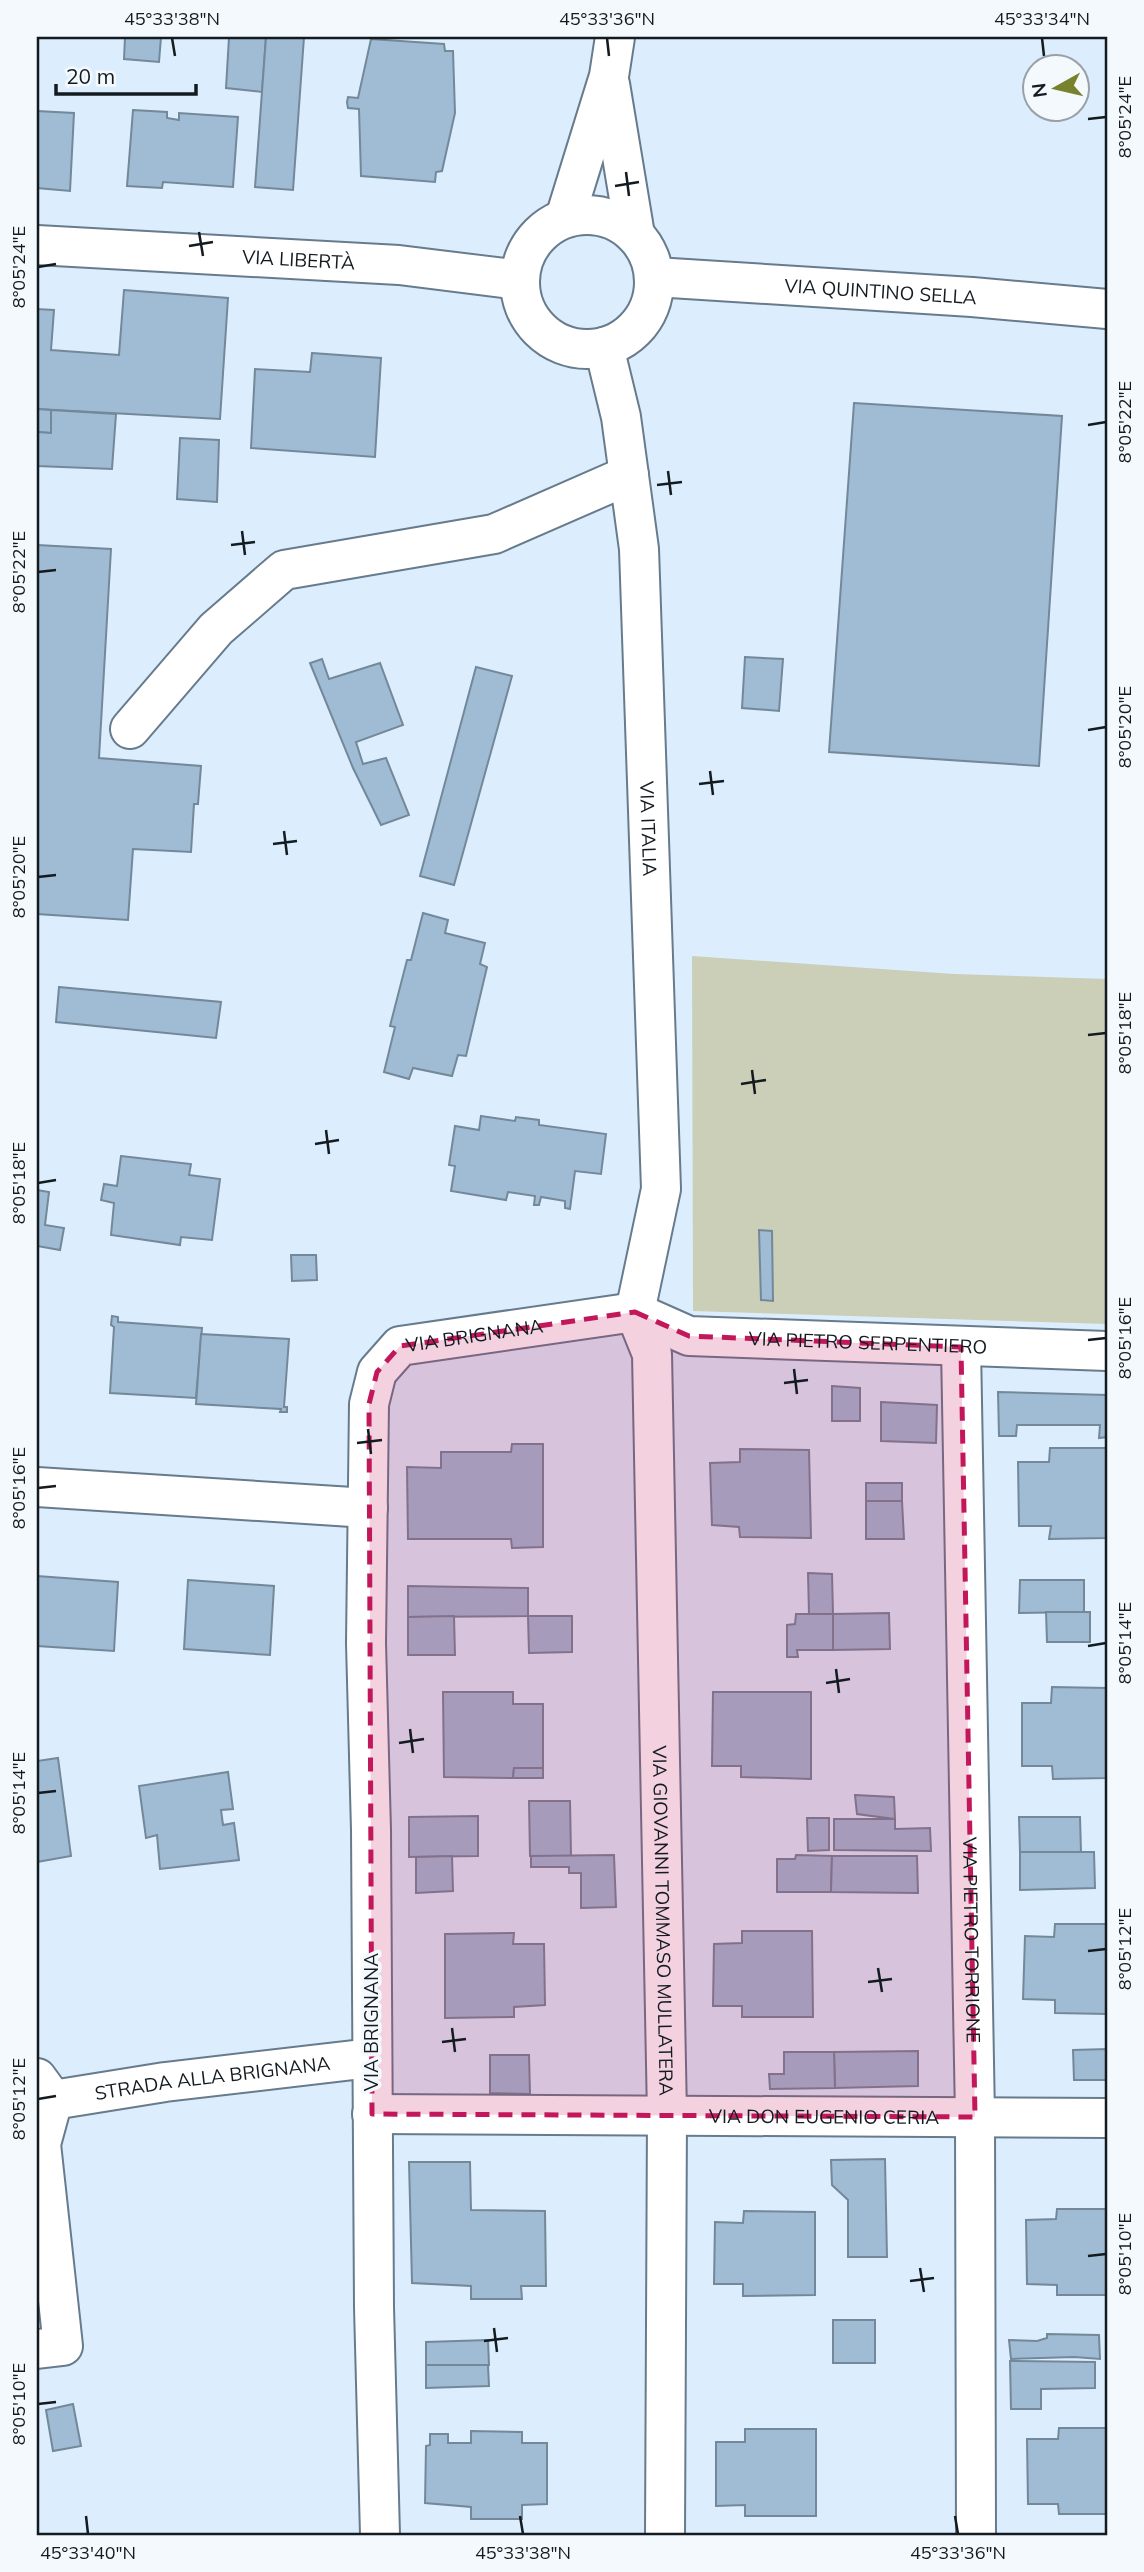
<svg xmlns="http://www.w3.org/2000/svg" width="1144" height="2572" font-family="Mulish,sans-serif">
<rect width="100%" height="100%" fill="#dceefd"/>
<path fill="#cbcfb7" d="M 692,956 L 954,974 L 1107,979 L 1107,1324 L 693,1311 Z"/>
<g fill="#9fbcd4" stroke="#738899" stroke-width="2">
<path d="M 125,37 L 161,37 L 159,62 L 124,59 Z"/>
<path d="M 229,37 L 266,37 L 262,92 L 226,88 Z"/>
<path d="M 266,37 L 304,37 L 293,190 L 255,187 Z"/>
<path d="M 371,39 L 444,44 L 445,51 L 453,51 L 455,113 L 442,171 L 436,172 L 435,182 L 361,176 L 359,109 L 348,108 L 347,102 L 348,97 L 358,98 Z"/>
<path d="M 133,110 L 167,112 L 167,118 L 179,120 L 179,113 L 238,117 L 233,187 L 163,182 L 162,188 L 127,186 Z"/>
<path d="M 37,111 L 74,113 L 70,191 L 37,188 Z"/>
<path d="M 124,290 L 228,298 L 220,419 L 37,409 L 37,309 L 54,310 L 51,350 L 119,355 Z"/>
<path d="M 312,353 L 381,358 L 375,457 L 251,448 L 255,369 L 310,372 Z"/>
<path d="M 854,403 L 1062,416 L 1039,766 L 829,752 Z"/>
<path d="M 37,409 L 51,410 L 51,433 L 37,432 Z"/>
<path d="M 51,410 L 116,414 L 112,469 L 37,466 L 37,432 L 51,433 Z"/>
<path d="M 180,438 L 219,440 L 217,502 L 177,499 Z"/>
<path d="M 37,545 L 111,549 L 99,758 L 201,766 L 198,804 L 194,804 L 191,852 L 133,849 L 128,920 L 37,914 Z"/>
<path d="M 745,657 L 783,659 L 779,711 L 742,708 Z"/>
<path d="M 322,659 L 329,679 L 380,663 L 403,725 L 356,742 L 363,764 L 386,758 L 409,815 L 381,825 L 353,768 L 310,663 Z"/>
<path d="M 476,667 L 512,676 L 454,885 L 420,876 Z"/>
<path d="M 423,913 L 448,920 L 445,933 L 485,943 L 480,964 L 487,967 L 466,1056 L 458,1055 L 452,1076 L 413,1068 L 409,1079 L 384,1072 L 395,1027 L 390,1026 L 407,960 L 411,960 Z"/>
<path d="M 59,987 L 221,1002 L 216,1038 L 56,1022 Z"/>
<path d="M 481,1116 L 515,1121 L 516,1117 L 539,1120 L 539,1125 L 606,1134 L 601,1174 L 575,1171 L 570,1209 L 565,1208 L 565,1201 L 541,1197 L 539,1205 L 534,1205 L 535,1196 L 508,1192 L 506,1200 L 451,1191 L 455,1166 L 449,1165 L 455,1126 L 479,1130 Z"/>
<path d="M 121,1156 L 191,1164 L 189,1175 L 220,1179 L 212,1240 L 181,1237 L 180,1245 L 111,1235 L 114,1203 L 101,1200 L 104,1184 L 117,1186 Z"/>
<path d="M 37,1190 L 49,1192 L 45,1225 L 64,1228 L 60,1250 L 37,1246 Z"/>
<path d="M 759,1230 L 772,1231 L 773,1301 L 761,1300 Z"/>
<path d="M 291,1255 L 316,1255 L 317,1280 L 292,1281 Z"/>
<path d="M 112,1316 L 118,1317 L 118,1322 L 202,1328 L 196,1398 L 110,1393 L 114,1327 L 111,1325 Z"/>
<path d="M 201,1334 L 289,1339 L 284,1407 L 287,1407 L 287,1412 L 280,1412 L 281,1409 L 196,1404 Z"/>
<path d="M 832,1386 L 860,1388 L 860,1421 L 832,1421 Z"/>
<path d="M 998,1392 L 1107,1395 L 1107,1437 L 1099,1438 L 1100,1425 L 1017,1425 L 1016,1436 L 999,1436 Z"/>
<path d="M 881,1402 L 937,1405 L 936,1443 L 881,1441 Z"/>
<path d="M 512,1444 L 543,1444 L 543,1547 L 512,1548 L 511,1539 L 408,1539 L 407,1467 L 441,1468 L 441,1452 L 511,1452 Z"/>
<path d="M 1050,1448 L 1107,1448 L 1107,1538 L 1049,1539 L 1051,1526 L 1019,1526 L 1018,1462 L 1049,1462 Z"/>
<path d="M 740,1449 L 809,1450 L 811,1538 L 740,1537 L 739,1527 L 712,1525 L 710,1463 L 740,1462 Z"/>
<rect x="866" y="1483" width="36" height="18"/>
<path d="M 866,1501 L 902,1501 L 904,1539 L 866,1539 Z"/>
<path d="M 808,1573 L 832,1574 L 833,1614 L 809,1614 Z"/>
<path d="M 37,1576 L 118,1582 L 114,1651 L 37,1646 Z"/>
<path d="M 188,1580 L 274,1586 L 270,1655 L 184,1649 Z"/>
<path d="M 1020,1580 L 1084,1580 L 1084,1612 L 1019,1613 Z"/>
<path d="M 408,1586 L 528,1588 L 528,1616 L 408,1617 Z"/>
<path d="M 1046,1612 L 1090,1612 L 1090,1642 L 1047,1642 Z"/>
<path d="M 889,1613 L 890,1649 L 833,1650 L 833,1614 Z"/>
<path d="M 796,1614 L 833,1614 L 833,1650 L 797,1650 L 798,1657 L 787,1657 L 787,1625 L 795,1624 Z"/>
<path d="M 454,1616 L 455,1655 L 408,1655 L 408,1617 Z"/>
<path d="M 528,1616 L 572,1616 L 572,1652 L 529,1653 Z"/>
<path d="M 1052,1687 L 1107,1688 L 1107,1778 L 1053,1779 L 1052,1766 L 1022,1766 L 1022,1703 L 1051,1703 Z"/>
<path d="M 443,1692 L 513,1692 L 513,1704 L 543,1704 L 543,1768 L 514,1768 L 513,1778 L 444,1777 Z"/>
<path d="M 713,1692 L 811,1692 L 811,1779 L 741,1777 L 741,1766 L 712,1766 Z"/>
<path d="M 58,1758 L 71,1856 L 37,1862 L 37,1761 Z"/>
<path d="M 514,1768 L 543,1768 L 543,1778 L 513,1778 Z"/>
<path d="M 228,1772 L 233,1809 L 221,1810 L 223,1825 L 234,1823 L 239,1860 L 160,1869 L 157,1835 L 146,1838 L 139,1786 Z"/>
<path d="M 855,1795 L 894,1797 L 895,1819 L 857,1814 Z"/>
<path d="M 529,1801 L 570,1801 L 571,1856 L 530,1856 Z"/>
<path d="M 478,1816 L 478,1856 L 409,1857 L 409,1817 Z"/>
<path d="M 1019,1817 L 1080,1817 L 1081,1852 L 1020,1852 Z"/>
<path d="M 807,1818 L 829,1818 L 829,1850 L 808,1851 Z"/>
<path d="M 834,1819 L 895,1819 L 895,1829 L 930,1828 L 931,1851 L 834,1850 Z"/>
<path d="M 1020,1852 L 1094,1852 L 1095,1888 L 1020,1890 Z"/>
<path d="M 614,1855 L 616,1907 L 581,1908 L 581,1873 L 569,1873 L 569,1867 L 531,1867 L 531,1856 Z"/>
<path d="M 796,1855 L 832,1856 L 831,1892 L 777,1892 L 777,1859 L 795,1859 Z"/>
<path d="M 452,1856 L 453,1891 L 416,1893 L 416,1857 Z"/>
<path d="M 832,1856 L 917,1856 L 918,1893 L 831,1892 Z"/>
<path d="M 1055,1924 L 1107,1924 L 1107,2014 L 1055,2013 L 1055,2000 L 1023,1999 L 1025,1936 L 1054,1937 Z"/>
<path d="M 742,1931 L 812,1931 L 813,2017 L 742,2017 L 742,2006 L 713,2006 L 714,1944 L 742,1943 Z"/>
<path d="M 514,1933 L 513,1944 L 544,1944 L 545,2005 L 514,2007 L 514,2017 L 445,2018 L 445,1934 Z"/>
<path d="M 1107,2049 L 1107,2080 L 1074,2080 L 1073,2050 Z"/>
<path d="M 918,2051 L 918,2086 L 835,2088 L 834,2052 Z"/>
<path d="M 784,2052 L 834,2052 L 835,2088 L 770,2089 L 769,2074 L 784,2074 Z"/>
<path d="M 490,2055 L 529,2055 L 530,2094 L 490,2093 Z"/>
<path d="M 885,2159 L 887,2257 L 848,2257 L 848,2200 L 832,2185 L 831,2160 Z"/>
<path d="M 409,2162 L 470,2162 L 471,2210 L 545,2211 L 546,2286 L 521,2286 L 522,2299 L 471,2299 L 471,2286 L 412,2283 Z"/>
<path d="M 1057,2209 L 1107,2209 L 1107,2295 L 1057,2295 L 1057,2285 L 1027,2284 L 1026,2220 L 1056,2219 Z"/>
<path d="M 744,2211 L 815,2212 L 815,2295 L 743,2296 L 743,2284 L 714,2284 L 715,2222 L 743,2223 Z"/>
<rect x="833" y="2320" width="42" height="43"/>
<path d="M 1047,2334 L 1099,2335 L 1100,2359 L 1074,2357 L 1011,2359 L 1009,2340 L 1037,2341 L 1047,2338 Z"/>
<path d="M 488,2340 L 489,2365 L 426,2365 L 426,2342 Z"/>
<path d="M 1010,2361 L 1095,2362 L 1095,2388 L 1041,2389 L 1041,2409 L 1011,2409 Z"/>
<path d="M 426,2365 L 488,2365 L 489,2386 L 426,2388 Z"/>
<path d="M 73,2404 L 81,2446 L 53,2451 L 46,2410 Z"/>
<path d="M 1059,2428 L 1107,2428 L 1107,2514 L 1059,2514 L 1058,2504 L 1028,2504 L 1027,2439 L 1058,2439 Z"/>
<path d="M 745,2429 L 816,2429 L 816,2516 L 745,2516 L 745,2505 L 716,2506 L 716,2442 L 745,2442 Z"/>
<path d="M 471,2431 L 522,2432 L 522,2443 L 547,2443 L 547,2504 L 522,2505 L 522,2519 L 471,2519 L 471,2507 L 425,2503 L 426,2446 L 430,2445 L 430,2434 L 448,2434 L 448,2443 L 471,2443 Z"/>
</g>
<g fill="none" stroke-linecap="round" stroke-linejoin="round">
<defs>
<g id="street">
<path d="M 610,84 L 635,235"/>
<circle cx="587" cy="282" r="67"/>
<path d="M 565,218 L 609,76 L 615,37"/>
<path id="s1" d="M 37,245 L 399,265 L 520,280"/>
<path id="s2" d="M 655,277 L 972,297 L 1107,309"/>
<path id="s3" d="M 604,347 L 621,417 L 639,549 L 661,1189 L 635,1312"/>
<path d="M 130,729 L 216,629 L 284,570 L 494,534 L 629,475"/>
<path id="s4" d="M 635,1312 L 652,1354 L 667,2115 L 665,2535"/>
<path id="s5" d="M 635,1312 L 689,1336 L 1107,1351"/>
<path id="s6" d="M 961,1347 L 975,2117 L 976,2535"/>
<path d="M 37,1487 L 368,1508"/>
<path d="M 37,2078 L 53,2100 L 41,2144 L 63,2346 L 37,2349"/>
<path id="s7" d="M 53,2100 L 165,2082 L 371,2058"/>
<path id="s8" d="M 372,2114 L 1107,2118"/>
<path id="s9" d="M 380,2535 L 374,2307 L 371,1830 L 366,1643 L 369,1404 L 377,1372 L 400,1346 L 635,1312"/>
</g>
</defs>
<use href="#street" stroke="#677b8c" stroke-width="42"/>
<use href="#street" stroke="#fff" stroke-width="38"/>
</g>
<path fill="#c2185b" fill-opacity="0.2" stroke="#c2185b" stroke-width="5" stroke-dasharray="14 9" stroke-linejoin="round" d="M 635,1312 L 689,1336 L 961,1347 L 975,2117 L 372,2114 L 369,1404 L 377,1372 L 400,1346 Z"/>
<path fill="none" stroke="#131b21" stroke-width="2.5" d="M 172,38 L 175,56M 607,38 L 609,56M 1042,38 L 1044,56M 1088,119 L 1106,117M 626,172 L 629,196M 615,186 L 639,182M 199,232 L 203,256M 189,246 L 213,242M 38,267 L 56,264M 1088,425 L 1106,422M 668,471 L 671,495M 657,485 L 682,482M 242,531 L 245,555M 231,545 L 255,542M 38,572 L 56,570M 1088,730 L 1106,727M 710,771 L 713,795M 699,784 L 724,781M 284,831 L 287,855M 273,844 L 297,841M 38,877 L 56,875M 1088,1035 L 1106,1033M 752,1070 L 755,1094M 741,1084 L 766,1080M 326,1130 L 329,1154M 315,1144 L 339,1140M 38,1183 L 56,1180M 1088,1340 L 1106,1338M 794,1369 L 797,1394M 784,1383 L 808,1380M 368,1429 L 371,1454M 357,1443 L 382,1440M 38,1488 L 56,1486M 1088,1646 L 1106,1643M 836,1669 L 839,1693M 826,1683 L 850,1679M 410,1729 L 413,1753M 399,1743 L 424,1739M 38,1793 L 56,1791M 1088,1951 L 1106,1949M 878,1968 L 882,1992M 868,1982 L 892,1979M 452,2028 L 455,2052M 442,2042 L 466,2039M 38,2099 L 56,2096M 1088,2256 L 1106,2254M 920,2268 L 924,2292M 910,2281 L 934,2278M 494,2328 L 497,2352M 484,2341 L 508,2338M 38,2404 L 56,2402M 86,2516 L 88,2534M 520,2516 L 523,2534M 955,2516 L 958,2534"/>
<g text-anchor="middle" stroke-width="7" stroke-linejoin="round" paint-order="stroke">
<g font-size="19" fill="#131b21" stroke="#f4f9fd">
<text dy="7" stroke="none"><textPath href="#s1" startOffset="262">VIA LIBERTÀ</textPath></text>
<text dy="7" stroke="none"><textPath href="#s2" startOffset="226">VIA QUINTINO SELLA</textPath></text>
<text dy="7" stroke="none"><textPath href="#s3" startOffset="485">VIA ITALIA</textPath></text>
<text dy="7" stroke="none"><textPath href="#s9" startOffset="1274">VIA BRIGNANA</textPath></text>
<text dy="7" stroke="none"><textPath href="#s5" startOffset="238">VIA PIETRO SERPENTIERO</textPath></text>
<text dy="7" stroke="none"><textPath href="#s4" startOffset="612">VIA GIOVANNI TOMMASO MULLATERA</textPath></text>
<text dy="7" stroke="none"><textPath href="#s6" startOffset="593">VIA PIETRO TORRIONE</textPath></text>
<text transform="translate(371 2022) rotate(-90)" y="7">VIA BRIGNANA</text>
<text dy="7" stroke="none"><textPath href="#s7" startOffset="161">STRADA ALLA BRIGNANA</textPath></text>
<text dy="7" stroke="none"><textPath href="#s8" startOffset="452">VIA DON EUGENIO CERIA</textPath></text>
</g>
</g>
<rect width="1144" height="2572" fill="none" stroke="#f4f9fd" stroke-width="77"/>
<g transform="translate(1056 88) rotate(262)"><circle r="33" fill="#f4f9fd" stroke="#9aa0a5" stroke-width="2"/>
<path d="M0-5L12 26L0 18L-12 26Z" fill="#78812c"/>
<text y="-10" font-size="19" font-weight="bold" text-anchor="middle" fill="#131b21">N</text>
</g>
<path d="M56 84v10h140v-10" fill="none" stroke="#131b21" stroke-width="3.5"/>
<text x="66" y="84" font-size="21" fill="#131b21" stroke="#f4f9fd" stroke-width="5" paint-order="stroke">20 m</text>
<rect x="38" y="38" width="1068" height="2496" fill="none" stroke="#131b21" stroke-width="2.5"/>
<g font-size="18" text-anchor="middle" fill="#131b21">
<text x="172" y="25">45°33'38"N</text>
<text x="607" y="25">45°33'36"N</text>
<text x="1042" y="25">45°33'34"N</text>
<text transform="translate(1125 117) rotate(-90)" y="6">8°05'24"E</text>
<text transform="translate(19 267) rotate(-90)" y="6">8°05'24"E</text>
<text transform="translate(1125 422) rotate(-90)" y="6">8°05'22"E</text>
<text transform="translate(19 572) rotate(-90)" y="6">8°05'22"E</text>
<text transform="translate(1125 727) rotate(-90)" y="6">8°05'20"E</text>
<text transform="translate(19 877) rotate(-90)" y="6">8°05'20"E</text>
<text transform="translate(1125 1033) rotate(-90)" y="6">8°05'18"E</text>
<text transform="translate(19 1183) rotate(-90)" y="6">8°05'18"E</text>
<text transform="translate(1125 1338) rotate(-90)" y="6">8°05'16"E</text>
<text transform="translate(19 1488) rotate(-90)" y="6">8°05'16"E</text>
<text transform="translate(1125 1643) rotate(-90)" y="6">8°05'14"E</text>
<text transform="translate(19 1793) rotate(-90)" y="6">8°05'14"E</text>
<text transform="translate(1125 1949) rotate(-90)" y="6">8°05'12"E</text>
<text transform="translate(19 2099) rotate(-90)" y="6">8°05'12"E</text>
<text transform="translate(1125 2254) rotate(-90)" y="6">8°05'10"E</text>
<text transform="translate(19 2404) rotate(-90)" y="6">8°05'10"E</text>
<text x="88" y="2559">45°33'40"N</text>
<text x="523" y="2559">45°33'38"N</text>
<text x="958" y="2559">45°33'36"N</text>
</g>
</svg>
